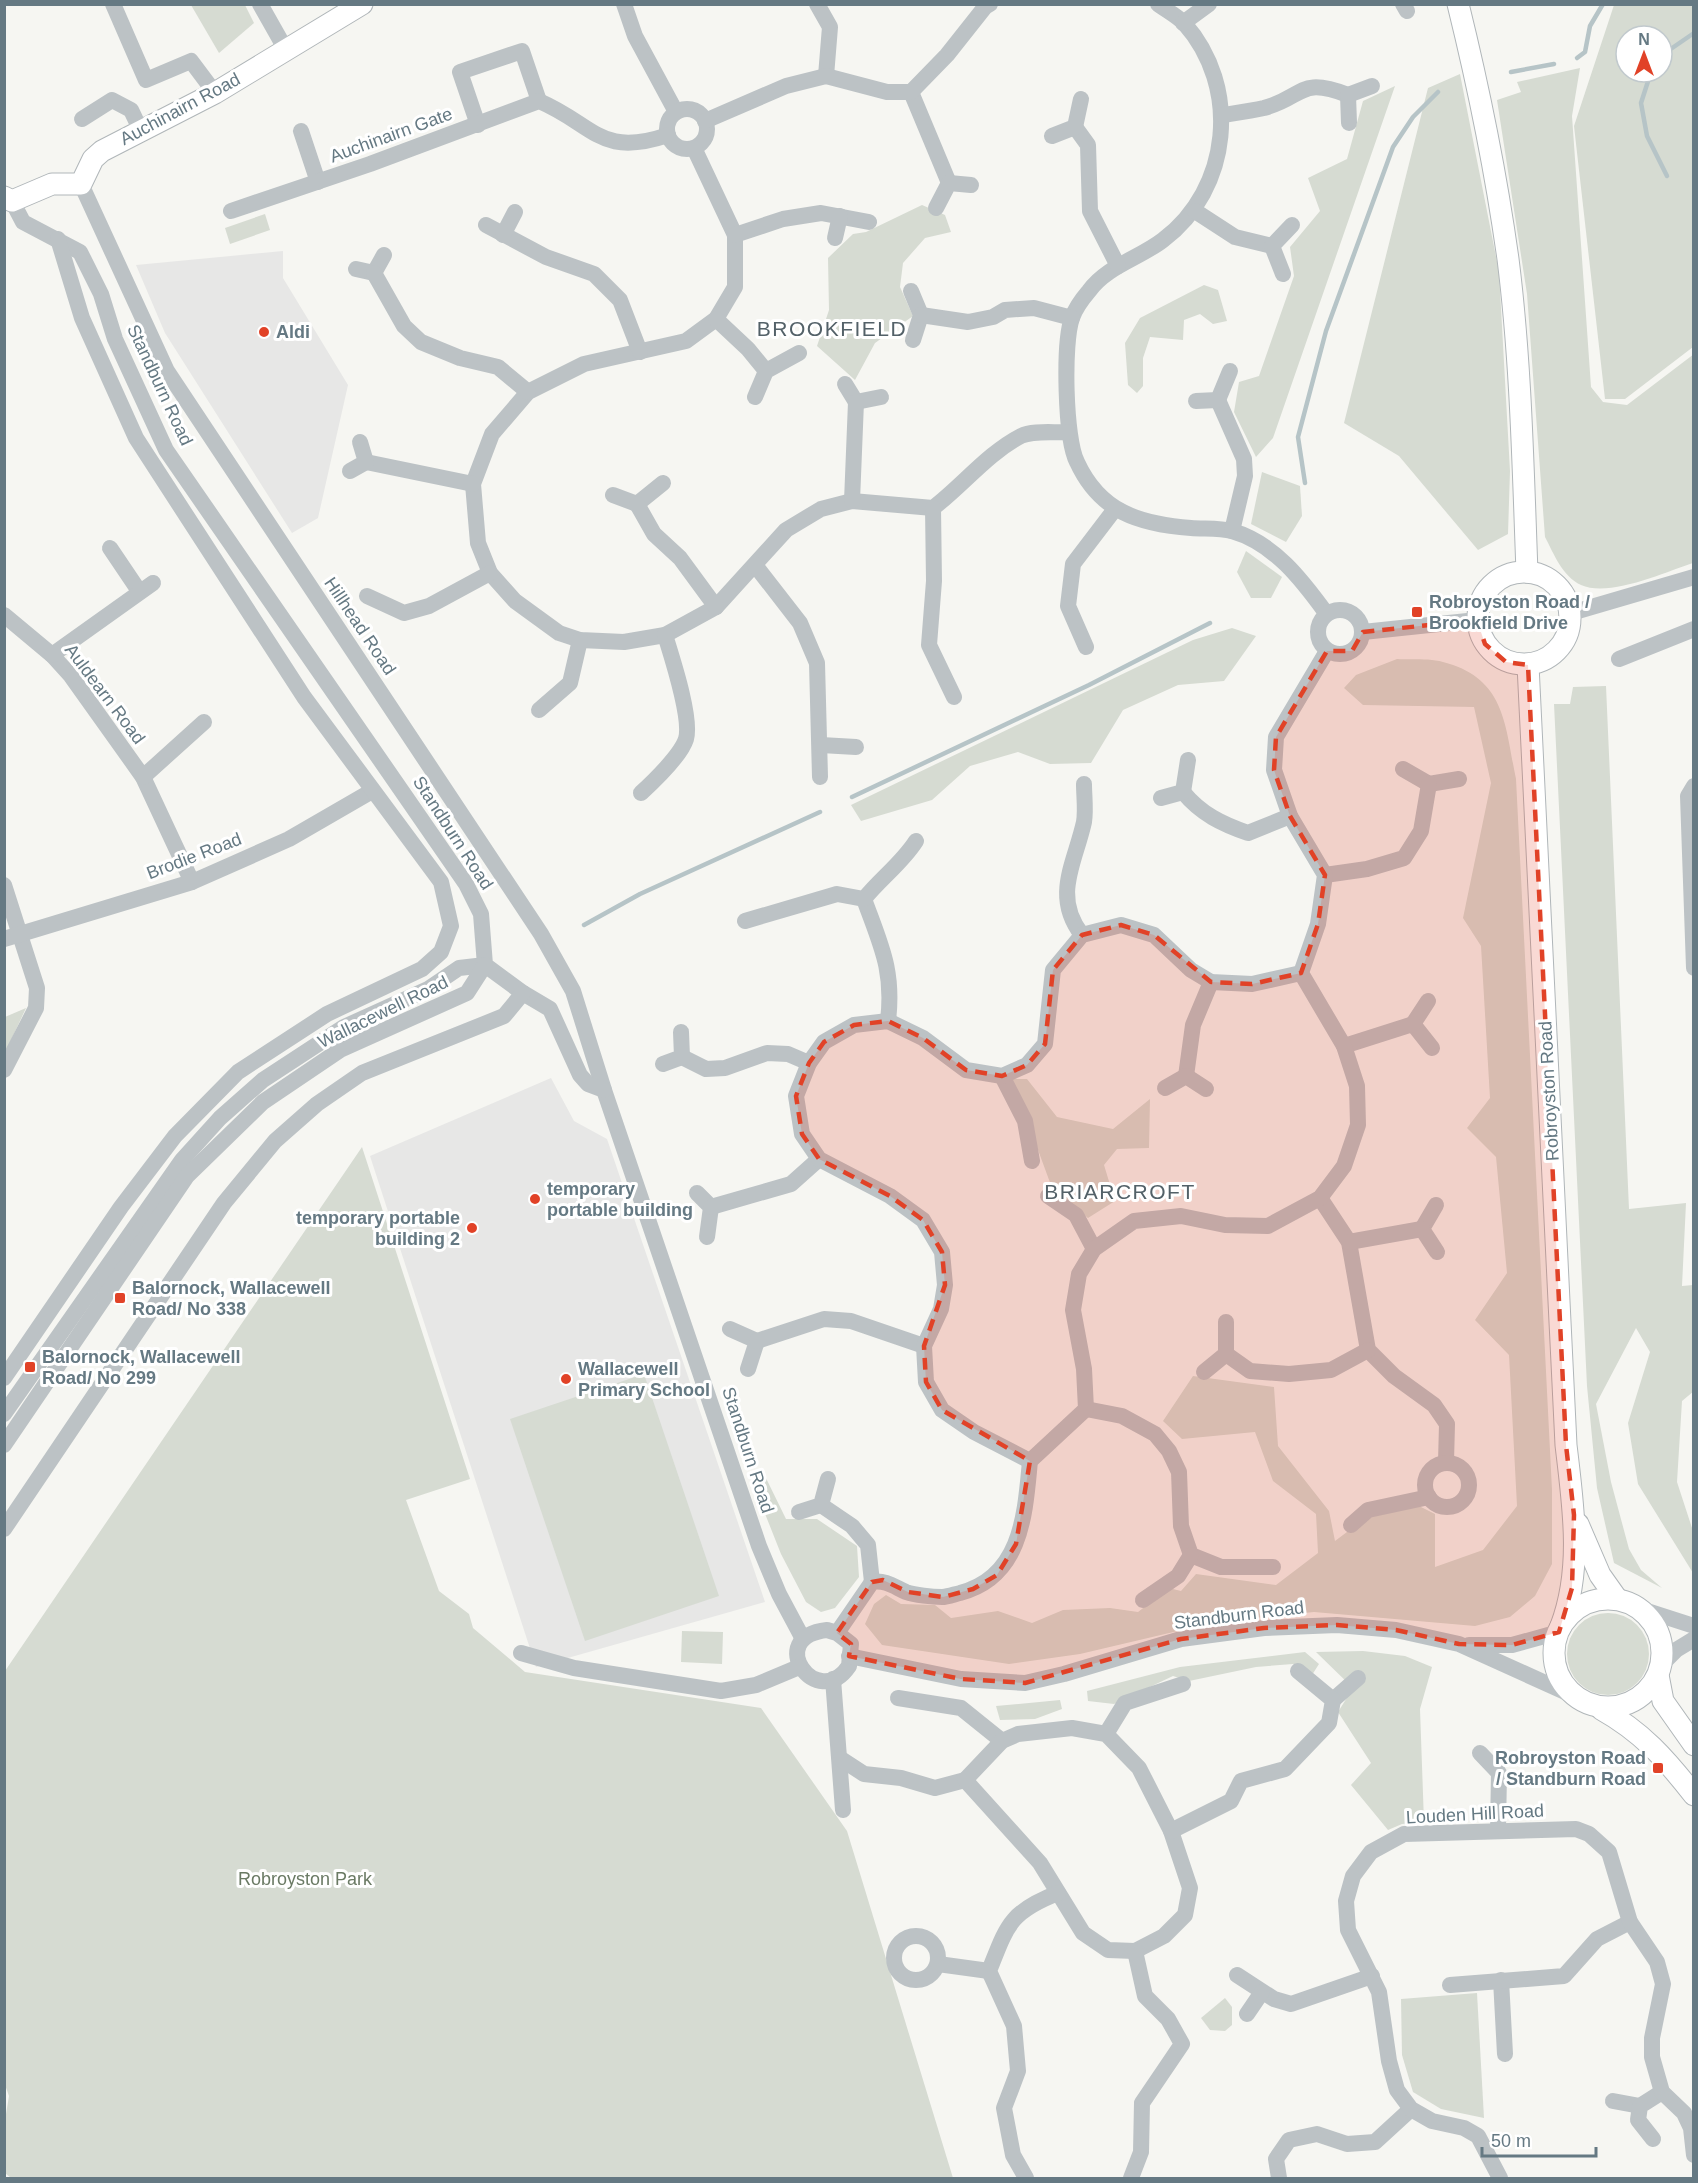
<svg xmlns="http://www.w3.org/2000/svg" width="1698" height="2183" font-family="Arial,sans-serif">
<rect width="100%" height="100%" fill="#f6f6f2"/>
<g fill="#e7e7e6">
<path d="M 283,251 L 283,278 L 348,385 L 318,518 L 292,533 L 165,333 L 136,265 Z"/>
<path d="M 551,1078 L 574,1121 L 607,1139 L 765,1602 L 536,1667 L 370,1156 Z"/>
</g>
<g fill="#d6dbd2" fill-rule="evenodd">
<path d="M 191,5 L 245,5 L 254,23 L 219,53 Z"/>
<path d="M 1614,5 L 1694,5 L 1693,347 L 1625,399 L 1605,399 L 1574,126 ZM 1626,36 L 1662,36 L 1662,72 L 1626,72 Z"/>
<path d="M 1580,68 L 1572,116 L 1591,387 L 1603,402 L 1627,405 L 1694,354 L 1693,563 C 1665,572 1609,598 1581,585 C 1562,576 1554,554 1545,537 L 1527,294 L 1497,100 L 1521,92 L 1517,82 Z"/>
<path d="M 1460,74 L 1499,272 L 1510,471 L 1508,534 L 1478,550 L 1399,456 L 1344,423 L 1428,88 Z"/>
<path d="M 1395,86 L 1273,438 L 1256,457 L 1234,412 L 1239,382 L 1259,376 L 1294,276 L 1290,247 L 1320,211 L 1308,178 L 1347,159 L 1363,101 Z"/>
<path d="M 922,205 L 945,215 L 951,232 L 925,238 L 903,263 L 900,287 L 913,316 L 875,343 L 855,380 L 817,346 L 829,310 L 828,258 L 853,234 L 866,232 Z"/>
<path d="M 265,214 L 270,230 L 230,244 L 225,228 Z"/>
<path d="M 1204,285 L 1218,290 L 1227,321 L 1213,324 L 1200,314 L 1184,320 L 1183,340 L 1150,337 L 1143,358 L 1143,386 L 1137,393 L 1128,385 L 1125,343 L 1140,318 Z"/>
<path d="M 1262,472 L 1300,486 L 1302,516 L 1286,542 L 1251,524 Z"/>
<path d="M 1246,551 L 1282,577 L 1271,598 L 1251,598 L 1237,572 Z"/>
<path d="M 1232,628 L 1256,636 L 1224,681 L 1178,685 L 1123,710 L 1091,763 L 1050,764 L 1018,752 L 970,766 L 932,800 L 861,821 L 851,805 L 1193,640 Z"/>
<path d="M 1397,659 C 1411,660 1429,658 1443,662 C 1506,678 1505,726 1516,779 L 1552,1490 L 1552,1564 L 1535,1596 L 1510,1617 L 1475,1626 L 1314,1612 L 1216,1622 L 1080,1654 L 1009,1664 L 882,1645 L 865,1624 L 874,1604 L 886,1595 L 901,1604 L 935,1605 L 951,1618 L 998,1611 L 1032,1623 L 1063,1610 L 1110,1608 L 1138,1612 L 1169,1588 L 1181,1591 L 1196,1574 L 1276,1585 L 1318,1553 L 1316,1514 L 1273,1481 L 1255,1432 L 1182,1439 L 1163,1421 L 1193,1376 L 1274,1387 L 1278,1446 L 1329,1511 L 1335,1541 L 1371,1514 L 1417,1505 L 1435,1514 L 1435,1567 L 1483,1550 L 1517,1506 L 1509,1355 L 1475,1320 L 1507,1273 L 1496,1157 L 1467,1128 L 1490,1098 L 1481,946 L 1463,918 L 1491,783 L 1474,707 L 1363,705 L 1344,688 L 1356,675 Z"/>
<path d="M 1606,686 L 1629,1209 L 1686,1203 L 1682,1286 L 1693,1285 L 1694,1391 L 1682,1401 L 1677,1482 L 1693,1531 L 1693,1573 L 1638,1484 L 1628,1423 L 1650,1352 L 1636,1328 L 1596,1404 L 1611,1482 L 1629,1549 L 1641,1570 L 1662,1588 L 1614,1563 L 1597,1488 L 1587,1386 L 1554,704 L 1570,704 L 1573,687 Z"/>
<path d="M 26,1008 L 5,1053 L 5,1017 Z"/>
<path d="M 1012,1079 L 1027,1079 L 1057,1117 L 1113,1129 L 1150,1099 L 1149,1148 L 1117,1149 L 1104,1165 L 1115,1201 L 1088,1218 L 1052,1188 Z"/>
<path d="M 362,1147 L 470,1479 L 406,1500 L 439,1591 L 469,1614 L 473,1628 L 525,1672 L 761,1708 L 847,1831 L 953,2178 L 11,2178 L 5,2173 L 4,2126 L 9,2096 L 4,2082 L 5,1671 Z"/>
<path d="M 644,1374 L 719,1596 L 585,1641 L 510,1419 Z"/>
<path d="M 763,1472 L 786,1519 L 817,1519 L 857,1546 L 859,1577 L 835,1608 L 821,1612 L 806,1602 L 781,1554 L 752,1481 Z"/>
<circle cx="1608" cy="1654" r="41"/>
<path d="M 682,1631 L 723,1632 L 722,1664 L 681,1662 Z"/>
<path d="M 1363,1651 L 1405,1656 L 1432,1667 L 1420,1709 L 1424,1822 L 1402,1824 L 1388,1830 L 1351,1785 L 1371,1763 L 1338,1712 L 1353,1688 L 1316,1652 Z"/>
<path d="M 1305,1652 L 1319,1664 L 1312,1675 L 1293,1664 L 1256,1667 L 1189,1681 L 1173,1676 L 1114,1704 L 1088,1701 L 1087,1691 L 1180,1667 Z"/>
<path d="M 1060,1700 L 1062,1709 L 1035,1719 L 1000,1720 L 996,1706 Z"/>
<path d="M 1477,1993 L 1484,2118 L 1441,2109 L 1413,2092 L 1402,2055 L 1401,1999 Z"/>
<path d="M 1225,1998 L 1232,2007 L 1232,2025 L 1225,2031 L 1210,2030 L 1201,2018 Z"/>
</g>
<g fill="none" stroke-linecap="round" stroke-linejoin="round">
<g stroke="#b6c4c7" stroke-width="4.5">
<path d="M 1662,55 L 1694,33"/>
<path d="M 1577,58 L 1585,52 L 1590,26 L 1603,4"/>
<path d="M 1511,72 L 1554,64"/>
<path d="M 1651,72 L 1641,103 L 1647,136 L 1667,176"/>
<path d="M 1305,483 L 1298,437 L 1326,331 L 1393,147 L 1413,117 L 1438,92"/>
<path d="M 852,797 L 1089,685 L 1210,623"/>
<path d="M 584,925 L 640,894 L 820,812"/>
</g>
<defs>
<g id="major">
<path d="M 1458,4 C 1479,89 1496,173 1508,259 C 1521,362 1523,467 1527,572"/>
<path d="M 4,197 L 12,201 L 52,184 L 81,184 L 93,159 L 102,151 L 215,93 L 362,4"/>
<circle cx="1524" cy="618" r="46"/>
<path d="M 1528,665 L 1566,1445 C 1573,1505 1583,1568 1561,1626"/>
<path d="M 1578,1524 L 1600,1575 L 1617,1599"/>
<circle cx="1608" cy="1653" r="54"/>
<path d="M 1658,1675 L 1663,1701 L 1694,1745"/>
<path d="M 1601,1709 C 1642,1732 1665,1758 1694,1795"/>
</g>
</defs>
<use href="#major" stroke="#b0b6b9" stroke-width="23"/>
<g stroke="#bcc2c5" stroke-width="16">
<path d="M 113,4 L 146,80 L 191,61 L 215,93"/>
<path d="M 260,4 L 286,50"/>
<path d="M 624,4 L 635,36 L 676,112"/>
<path d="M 817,4 L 830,27 L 826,76"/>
<path d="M 1158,4 C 1166,10 1177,16 1184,23 C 1241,87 1231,189 1163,240 C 1140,258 1107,266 1089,291 C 1083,298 1075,309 1072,318 C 1063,343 1065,439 1077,462 C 1100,512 1139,524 1191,528 C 1204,529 1220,528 1232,531 C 1274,543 1302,580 1326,613"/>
<path d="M 1403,4 L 1407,11"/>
<path d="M 1183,23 L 1209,4"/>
<path d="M 911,92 L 949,183"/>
<circle cx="687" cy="129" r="20"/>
<path d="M 1223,115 C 1236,113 1251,111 1264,108 C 1305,97 1298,76 1348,95"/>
<path d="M 82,119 L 112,100 L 131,110 L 141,131"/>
<path d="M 705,121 L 786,86 L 826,76 L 887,92 L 911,92 L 947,55 L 985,7 L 990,4"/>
<path d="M 1349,123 L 1348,95 L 1372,86"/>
<path d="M 478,125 L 460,72 L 522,51 L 539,101"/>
<path d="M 1075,127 L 1088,145 L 1090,211 L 1118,266"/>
<path d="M 301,131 L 318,182"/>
<path d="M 1052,136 L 1075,127 L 1081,99"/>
<path d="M 694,148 L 735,235 L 735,287 L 716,319 L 686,341 L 584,364 L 528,392 L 492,434 L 473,484 L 478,543 L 490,573 L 515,601 L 559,633 L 580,640 L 624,642 L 665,635 L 716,607 L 786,530 L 821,509 L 852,501 L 933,508 C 963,485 988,453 1021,436 C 1033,430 1055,433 1068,432"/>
<path d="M 81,184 L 167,371 L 541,934 L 573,991 L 604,1090 L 759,1546 L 779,1594 L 803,1639"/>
<path d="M 12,201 L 23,222 L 80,252 L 101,294 L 115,339 L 166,450 L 466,884 L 481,914 L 485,965 L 523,993 L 550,1009 L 580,1075 L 588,1084 L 604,1090"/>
<path d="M 936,208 L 949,183 L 971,185"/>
<path d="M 231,211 L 370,164 L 539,101 C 595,125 600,158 668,135"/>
<path d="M 1195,211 L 1235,237 L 1272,246"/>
<path d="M 486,225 L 546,257 L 594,274 L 620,300 L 640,352"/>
<path d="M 503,235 L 515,212"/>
<path d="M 735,235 L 783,219 L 821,213 L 869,222"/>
<path d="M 835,238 L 840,216"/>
<path d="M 356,269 L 374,273 L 384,255"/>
<path d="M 374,273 L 404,326 L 421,342 L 460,358 L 498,367 L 528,392"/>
<path d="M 1283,274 L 1272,246 L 1292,225"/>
<path d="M 911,291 L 921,315 L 913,340"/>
<path d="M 921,315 L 968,322 L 993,317 L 1005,310 L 1034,308 L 1072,318"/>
<path d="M 716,319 L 748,349 L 766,371"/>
<path d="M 845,384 L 856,402 L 881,397"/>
<path d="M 755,397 L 766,371 L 799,353"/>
<path d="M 1218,400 L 1244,459 L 1245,476 L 1232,531"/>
<path d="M 1196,401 L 1218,400 L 1230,371"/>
<path d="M 366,462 L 473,484"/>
<path d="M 350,471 L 366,462 L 360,442"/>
<path d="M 613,495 L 637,504 L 663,483"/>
<path d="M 852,501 L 856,402"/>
<path d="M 637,504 L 654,534 L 680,558 L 716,607"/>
<path d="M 933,508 L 934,581 L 929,645 L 954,697"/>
<path d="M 110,548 L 139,591"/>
<path d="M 755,565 L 800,623 L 817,663 L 820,777"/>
<path d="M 367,596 L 404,613 L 429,606 L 490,573"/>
<circle cx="1340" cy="632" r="22"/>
<path d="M 1571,613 L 1694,577"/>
<path d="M 4,615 L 52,655 L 71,676 L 143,777 L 192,882"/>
<path d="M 1363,632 L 1477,620"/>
<path d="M 1086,647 L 1068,606 L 1073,564 L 1115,509"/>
<path d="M 52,655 L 153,583"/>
<path d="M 1619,659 L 1694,629"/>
<path d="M 539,710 L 570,683 L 580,640"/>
<path d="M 821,745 L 856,747"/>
<path d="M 1403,769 L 1429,784 L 1459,779"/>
<path d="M 143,777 L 204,722"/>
<path d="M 1694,786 L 1688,796 L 1694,968"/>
<path d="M 1183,792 C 1201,814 1222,824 1248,833 L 1290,816"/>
<path d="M 641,793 C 653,782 681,755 686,739 C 692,718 672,658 665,635"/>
<path d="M 1161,798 L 1183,792 L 1188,760"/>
<path d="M 1325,875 L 1367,869 L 1404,858 L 1421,831 L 1429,784"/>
<path d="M 4,885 L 37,988 L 36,1008 L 4,1070"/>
<path d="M 864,899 C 881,946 894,970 888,1021"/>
<path d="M 745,921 L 837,894 L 864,899 C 881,878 902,863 916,841"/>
<path d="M 1082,935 C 1052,896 1075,863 1084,822 C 1086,810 1084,796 1084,784"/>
<path d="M 4,939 L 192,882 L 289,839 L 372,791"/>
<path d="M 1428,1001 L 1413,1024 L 1432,1048"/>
<path d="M 1344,1046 L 1413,1024"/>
<path d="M 682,1057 L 706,1069 L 725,1068 L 767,1053 L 788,1054 L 809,1063"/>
<path d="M 663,1064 L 682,1057 L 681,1032"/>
<path d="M 1002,1076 L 1025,1121 L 1032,1161"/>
<path d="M 1186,1076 L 1193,1025 L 1211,982"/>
<path d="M 1165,1088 L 1186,1076 L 1206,1089"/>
<path d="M 697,1193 L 711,1207 L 707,1237"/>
<path d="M 1048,1196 L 1076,1215 L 1094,1249"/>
<path d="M 1320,1198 L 1349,1242 L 1368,1350 L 1394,1376 L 1434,1405 L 1447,1424 L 1446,1462"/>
<path d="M 1436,1205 L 1422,1229 L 1437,1252"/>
<path d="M 711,1207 L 791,1184 L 819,1159"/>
<path d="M 1349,1242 L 1422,1229"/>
<path d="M 730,1329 L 757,1341 L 748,1369"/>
<path d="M 757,1341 L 824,1319 L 851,1321 L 924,1346"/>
<path d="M 1226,1354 L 1250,1371 L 1289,1374 L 1331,1370 L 1368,1350"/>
<path d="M 1204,1372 L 1226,1354 L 1226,1322"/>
<path d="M 4,1378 L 121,1207 L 175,1136 L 238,1072 L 327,1014 L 422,969 L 441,952 L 451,926 L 441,882 L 304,697 L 136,438 L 82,318 L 58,239"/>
<path d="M 1086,1409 L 1122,1416 L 1155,1434 L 1169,1451 L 1179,1472 L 1181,1526 L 1191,1555 L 1221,1567 L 1273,1567"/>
<path d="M 4,1414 L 182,1160 L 220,1118 L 263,1080 L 344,1027 L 428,989 L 459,968 L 485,965"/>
<path d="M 4,1445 L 187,1176 L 263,1102 L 340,1050 L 467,993 L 485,965"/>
<path d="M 1030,1461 L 974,1432 L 942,1410 L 926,1382 L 924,1346 L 941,1309 L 945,1285 L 942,1252 L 923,1220 L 890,1196 L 819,1159 L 802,1134 L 796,1096 L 809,1063 L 824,1042 L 854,1025 L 888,1021 L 923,1038 L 966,1070 L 1002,1076 L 1027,1065 L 1045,1044 L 1053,970 L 1082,935 L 1121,925 L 1154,935 L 1191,970 L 1211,982 L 1252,984 L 1301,973"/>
<circle cx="1447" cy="1485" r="22"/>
<path d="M 821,1505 L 852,1526 L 868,1545 L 872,1582"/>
<path d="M 799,1512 L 821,1505 L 828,1479"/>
<path d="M 1351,1525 L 1368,1510 L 1429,1497"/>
<path d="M 4,1529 L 224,1203 L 275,1141 L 317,1104 L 362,1073 L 504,1016 L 523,993"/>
<path d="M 1143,1600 L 1178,1576 L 1191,1555"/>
<path d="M 1635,1607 L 1694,1626"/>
<path d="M 827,1630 L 837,1633 L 851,1644 L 849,1666 C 817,1713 763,1637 827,1630 Z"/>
<path d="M 837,1633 L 872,1582 C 886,1580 893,1586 906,1592 C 915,1595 932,1597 942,1597 C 948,1597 955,1594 960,1593 C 1022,1577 1025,1514 1030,1461 L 1086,1409 L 1084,1369 L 1073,1310 L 1079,1274 L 1094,1249 L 1134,1221 L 1181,1216 L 1225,1225 L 1268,1226 L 1320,1198 L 1344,1166 L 1358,1125 L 1357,1086 L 1344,1046 L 1301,973 L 1318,924 L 1325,875 L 1290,816 L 1274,770 L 1276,737 L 1327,651"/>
<path d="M 1469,1645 L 1512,1645 L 1559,1632"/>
<path d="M 521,1653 L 574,1668 L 721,1691 L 756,1685 L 799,1667"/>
<path d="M 849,1656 L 961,1679 L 1025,1683 L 1064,1674 L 1181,1639 L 1264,1628 L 1337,1625 L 1396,1630 L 1459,1644 L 1574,1696"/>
<path d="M 1661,1665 L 1676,1650 L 1694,1639"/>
<path d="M 833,1679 L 843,1810"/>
<path d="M 898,1698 L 961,1708 L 1002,1741"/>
<path d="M 1333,1700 L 1358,1678"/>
<path d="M 1106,1734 L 1125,1703 L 1183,1684"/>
<path d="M 1480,1753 L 1499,1773 L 1498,1830"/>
<path d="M 841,1759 L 864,1774 L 901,1778 L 935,1788 L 965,1780 L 1040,1863 L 1083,1933 L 1108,1950 L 1135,1951"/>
<path d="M 965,1780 L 1002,1741 L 1018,1734 L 1072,1728 L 1106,1734 L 1139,1768 L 1171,1831 L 1190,1888 L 1185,1915 L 1164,1936 L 1135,1951"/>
<path d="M 1171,1831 L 1231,1801 L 1241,1781 L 1285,1769 L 1329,1723 L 1333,1700 L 1298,1671"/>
<circle cx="916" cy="1958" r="22"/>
<path d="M 938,1964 L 989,1971"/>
<path d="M 1237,1975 L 1274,1999 L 1291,2004 L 1372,1976"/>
<path d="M 1501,1980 L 1505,2054"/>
<path d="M 1450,1985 L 1564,1976 L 1597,1939 L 1630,1922"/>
<path d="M 1247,2014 L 1262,1992"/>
<path d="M 1613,2101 L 1640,2106"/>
<path d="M 1653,2139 L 1638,2120 L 1640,2106 L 1662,2092"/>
<path d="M 1026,2178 L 1013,2155 L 1004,2108 L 1018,2071 L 1014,2026 L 989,1971 C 1007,1926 1009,1912 1058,1893"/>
<path d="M 1131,2178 L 1141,2152 L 1142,2103 L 1182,2044 L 1168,2019 L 1145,1996 L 1135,1951"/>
<path d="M 1279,2178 L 1276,2159 L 1289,2140 L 1317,2134 L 1347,2144 L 1375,2142 L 1411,2109"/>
<path d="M 1500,2178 L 1478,2136 L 1464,2128 L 1432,2121 L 1411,2109 L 1397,2090 L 1389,2061 L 1379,1992 L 1348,1930 L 1346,1901 L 1353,1876 L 1371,1852 L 1404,1834 L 1576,1829 L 1589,1834 L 1609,1852 L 1630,1922 L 1657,1962 L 1663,1984 L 1652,2038 L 1652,2057 L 1662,2092 L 1684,2113 L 1691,2128 L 1694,2155"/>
</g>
<use href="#major" stroke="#fff" stroke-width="21"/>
</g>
<path fill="#e14227" fill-opacity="0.2" stroke="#e14227" stroke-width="4.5" stroke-dasharray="12 8" stroke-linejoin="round" d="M 1477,620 L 1485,644 L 1506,662 L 1528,665 L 1566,1445 L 1574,1515 L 1572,1588 L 1559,1632 L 1512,1645 L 1459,1644 L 1396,1630 L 1337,1625 L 1264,1628 L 1181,1639 L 1025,1683 L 961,1679 L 849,1656 L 851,1644 L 837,1633 L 872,1582 L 883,1580 L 908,1592 L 943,1597 L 973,1589 L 997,1575 L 1016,1544 L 1030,1461 L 942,1410 L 926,1382 L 924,1346 L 945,1285 L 942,1252 L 923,1220 L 890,1196 L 819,1159 L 802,1134 L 796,1096 L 809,1063 L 824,1042 L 854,1025 L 888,1021 L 923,1038 L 966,1070 L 1002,1076 L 1027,1065 L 1045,1044 L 1053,970 L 1082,935 L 1121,925 L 1154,935 L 1211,982 L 1252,984 L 1301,973 L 1318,924 L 1325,875 L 1290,816 L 1274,770 L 1276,737 L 1327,651 L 1352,651 L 1363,632 Z"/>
<g fill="#e14227" stroke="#fff" stroke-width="2">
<circle cx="264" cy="332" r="6"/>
<rect x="1411" y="606" width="12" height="12" rx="3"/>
<circle cx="535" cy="1199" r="6"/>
<circle cx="472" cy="1228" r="6"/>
<rect x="114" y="1292" width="12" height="12" rx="3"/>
<rect x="24" y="1361" width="12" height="12" rx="3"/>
<circle cx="566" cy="1379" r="6"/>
<rect x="1652" y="1762" width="12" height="12" rx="3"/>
</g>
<g text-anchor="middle" stroke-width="6" stroke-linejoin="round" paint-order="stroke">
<g font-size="18" fill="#657983" stroke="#fff">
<text transform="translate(180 109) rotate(-28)" y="6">Auchinairn Road</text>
<text transform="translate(391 135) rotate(-20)" y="6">Auchinairn Gate</text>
<text transform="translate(160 385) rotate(65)" y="6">Standburn Road</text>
<text transform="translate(360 626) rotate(56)" y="6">Hillhead Road</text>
<text transform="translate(105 694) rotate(53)" y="6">Auldearn Road</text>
<text transform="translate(453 833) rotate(57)" y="6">Standburn Road</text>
<text transform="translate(194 856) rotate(-21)" y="6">Brodie Road</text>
<text transform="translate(383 1012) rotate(-26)" y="6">Wallacewell Road</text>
<text transform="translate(1549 1091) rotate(-93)" y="6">Robroyston Road</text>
<text transform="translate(748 1450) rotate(72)" y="6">Standburn Road</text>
<text transform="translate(1239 1615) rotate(-7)" y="6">Standburn Road</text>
<text transform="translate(1475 1814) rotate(-3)" y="6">Louden Hill Road</text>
</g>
<g font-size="18" font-weight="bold" fill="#657983" stroke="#fff" text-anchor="start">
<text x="276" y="338">Aldi</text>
<text x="1429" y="608">Robroyston Road /<tspan x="1429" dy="21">Brookfield Drive</tspan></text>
<text x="547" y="1195">temporary<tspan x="547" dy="21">portable building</tspan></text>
<text x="460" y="1224" text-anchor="end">temporary portable<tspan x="460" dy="21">building 2</tspan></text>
<text x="132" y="1294">Balornock, Wallacewell<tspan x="132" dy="21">Road/ No 338</tspan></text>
<text x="42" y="1363">Balornock, Wallacewell<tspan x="42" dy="21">Road/ No 299</tspan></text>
<text x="578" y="1375">Wallacewell<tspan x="578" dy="21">Primary School</tspan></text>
<text x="1646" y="1764" text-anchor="end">Robroyston Road<tspan x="1646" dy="21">/ Standburn Road</tspan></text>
</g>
<g font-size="18" fill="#6a7a64" stroke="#fff">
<text x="305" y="1885">Robroyston Park</text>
</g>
<g font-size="21" letter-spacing="1.5" fill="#536168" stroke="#fff">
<text x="832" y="336">BROOKFIELD</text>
<text x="1120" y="1199">BRIARCROFT</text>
</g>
</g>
<rect width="1698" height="2183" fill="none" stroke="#657983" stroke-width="12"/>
<g transform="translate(1644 54)"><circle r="28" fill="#ffffff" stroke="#c1c9cd" stroke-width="1.5"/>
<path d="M0-4.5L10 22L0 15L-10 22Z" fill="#e14227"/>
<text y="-9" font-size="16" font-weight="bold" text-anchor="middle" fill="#657983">N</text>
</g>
<path d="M1482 2147v9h114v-9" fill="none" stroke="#657983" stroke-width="3"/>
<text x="1491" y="2147" font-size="18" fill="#657983" stroke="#ffffff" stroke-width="4.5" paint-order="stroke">50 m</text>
</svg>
